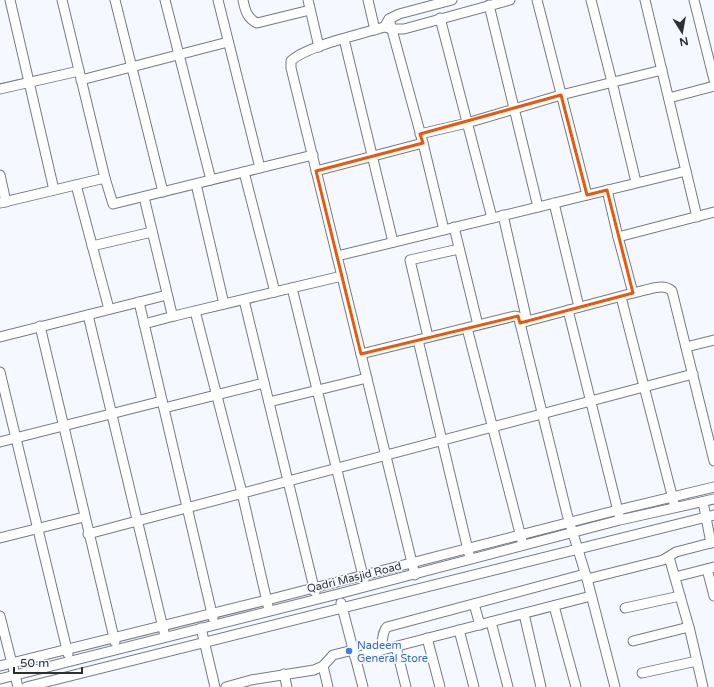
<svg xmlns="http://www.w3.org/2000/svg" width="714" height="687" font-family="'Varela Round',sans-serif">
<rect width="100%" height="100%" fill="#f5f9ff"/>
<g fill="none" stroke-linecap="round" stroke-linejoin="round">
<defs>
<g id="minor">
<path d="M 10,0 L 54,190"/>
<path d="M 62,0 L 105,178 L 113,204 L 313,155"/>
<path d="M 115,0 L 163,192"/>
<path d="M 165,0 L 211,180"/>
<path d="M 218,0 L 260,168"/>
<path d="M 243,0 C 245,10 247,18 257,23 L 310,10"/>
<path d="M 308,0 L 319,47"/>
<path d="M 368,0 L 375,30"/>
<path d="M 537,0 L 587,195"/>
<path d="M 591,0 L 612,82 L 636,182"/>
<path d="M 645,0 L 697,217"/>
<path d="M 694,0 L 714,80"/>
<path d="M 489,5 L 538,207"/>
<path d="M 440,18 L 492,218"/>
<path d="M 389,19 L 423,143 L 444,230"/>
<path d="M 386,24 L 389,19 L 399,14 L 452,0"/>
<path d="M 344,39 L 393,242"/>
<path d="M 81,80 L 228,42"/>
<path d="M 0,89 L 79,71"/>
<path d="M 669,98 L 714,86"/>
<path d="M 420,134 L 467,123 L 561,95 L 662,70"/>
<path d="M 316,171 L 423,143"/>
<path d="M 244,172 L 275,292"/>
<path d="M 0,175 L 6,202"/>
<path d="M 196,184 L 224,304"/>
<path d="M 76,185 L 109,309"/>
<path d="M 607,190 L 618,237 L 633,293 C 645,291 663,282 672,291 L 714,461"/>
<path d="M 144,197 L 172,314 L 174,316 L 342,276"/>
<path d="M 0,203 L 105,178"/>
<path d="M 554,203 L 579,307"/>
<path d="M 503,215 L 527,321"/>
<path d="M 454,227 L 478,325"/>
<path d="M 618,237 L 714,212"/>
<path d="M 92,246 L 152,232"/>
<path d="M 337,256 L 686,171"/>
<path d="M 292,288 L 364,580"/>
<path d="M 621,297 L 674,503"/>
<path d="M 244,300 L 315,592"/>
<path d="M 139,302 L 213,618"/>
<path d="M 568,310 L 619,515"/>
<path d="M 195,311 L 242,493 L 268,606"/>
<path d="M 88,315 L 164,632"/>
<path d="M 520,323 L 567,514 L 587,579 L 615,687"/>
<path d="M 144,324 L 174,316"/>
<path d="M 40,326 L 115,642"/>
<path d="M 467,328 L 522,541"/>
<path d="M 0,337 L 167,295"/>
<path d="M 428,337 L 410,260 L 459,249"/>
<path d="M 418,340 L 469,554"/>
<path d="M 686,347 L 714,340"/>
<path d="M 361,354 L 515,316 L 519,317 L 520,323 L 633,293"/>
<path d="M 0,372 L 68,654"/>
<path d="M 269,402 L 367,378"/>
<path d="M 164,408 L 264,383"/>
<path d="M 0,442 L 162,401"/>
<path d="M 703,502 L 711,543"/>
<path d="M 88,534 L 693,374"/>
<path d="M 0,538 L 84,517"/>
<path d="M 669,557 L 690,631 L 703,687"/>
<path d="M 707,569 L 714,596"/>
<path d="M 415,575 L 291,68 L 291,61 C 306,46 362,34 384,27 L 392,29 L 404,29 L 510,0"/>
<path d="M 675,577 L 714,567"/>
<path d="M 587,579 L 663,560 L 676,552 L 714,542"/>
<path d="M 341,603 L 363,687"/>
<path d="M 474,604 L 480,625"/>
<path d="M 554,606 L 576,687"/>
<path d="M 625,608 L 680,596"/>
<path d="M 524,614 L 541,687"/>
<path d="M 0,616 L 18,687"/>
<path d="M 491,622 L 508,687"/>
<path d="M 201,628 L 215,687"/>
<path d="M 459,630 L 474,687"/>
<path d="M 427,638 L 440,687"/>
<path d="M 633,641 L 689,627"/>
<path d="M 396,647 L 406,687"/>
<path d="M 380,650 C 383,643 382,631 387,627 L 585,574"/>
<path d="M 355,657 L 591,596"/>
<path d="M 0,666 L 267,600 L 618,510 L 714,487"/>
<path d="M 323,666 L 328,687"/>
<path d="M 642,673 L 697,661"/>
<path d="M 284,674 L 287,687"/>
<path d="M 0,679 L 338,594 L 620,520 L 714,499"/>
<path d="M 26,687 L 714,515"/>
<path d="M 226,687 L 251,680 L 314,670 L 323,666 L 333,655 L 353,650"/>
</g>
</defs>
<use href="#minor" stroke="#767b84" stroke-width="11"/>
<use href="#minor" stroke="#fff" stroke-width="9"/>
</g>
<path fill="none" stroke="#e8590c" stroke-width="3" stroke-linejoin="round" d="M 561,95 L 587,195 L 607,190 L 633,293 L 520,323 L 518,316 L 361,354 L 316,171 L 423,143 L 420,134 Z"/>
<circle fill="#3f7fe0" stroke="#f5f9ff" stroke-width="1.5" cx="349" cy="651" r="4"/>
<g text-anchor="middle" stroke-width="3.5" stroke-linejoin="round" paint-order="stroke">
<g font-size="11" fill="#2d2f33" stroke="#f5f9ff">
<text transform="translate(354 577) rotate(-14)" y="4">Qadri Masjid Road</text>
</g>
<g font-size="11" fill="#366cbe" stroke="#f5f9ff" text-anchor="start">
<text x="357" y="649">Nadeem<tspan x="357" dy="13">General Store</tspan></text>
</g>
</g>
<g transform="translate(682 32) rotate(169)" stroke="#f5f9ff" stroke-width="3" paint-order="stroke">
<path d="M0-3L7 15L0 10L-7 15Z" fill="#2d2f33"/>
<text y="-6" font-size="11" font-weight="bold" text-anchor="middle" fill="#2d2f33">N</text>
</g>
<path d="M14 667v6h68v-6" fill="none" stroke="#2d2f33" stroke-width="2"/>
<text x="20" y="667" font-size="12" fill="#2d2f33" stroke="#f5f9ff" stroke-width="3" paint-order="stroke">50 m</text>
</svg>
